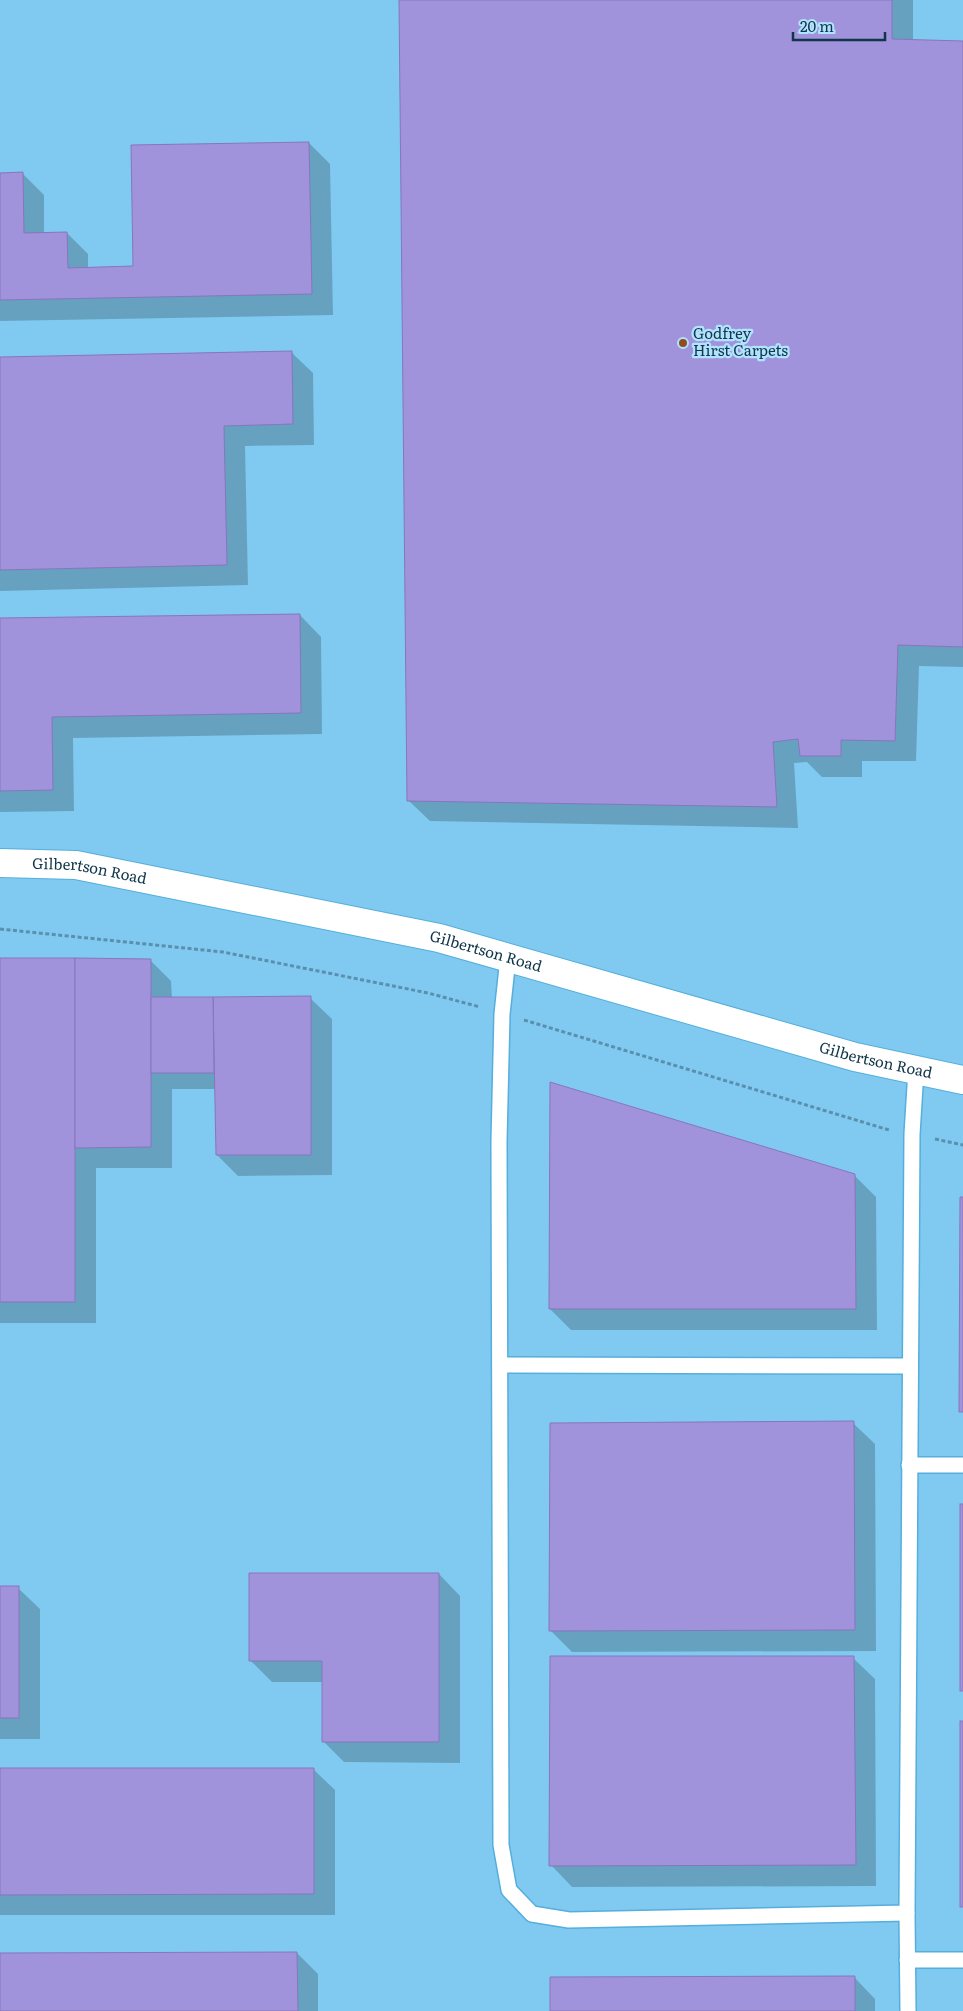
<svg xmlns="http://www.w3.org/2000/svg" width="963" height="2011" font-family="Literata,serif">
<rect width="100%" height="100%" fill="#94d8fd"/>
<rect fill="#80caf1" x="0" y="0" width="963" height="2011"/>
<g fill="#0003">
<path d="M 400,0 L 913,0 L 913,41 L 963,42 L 963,667 L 919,666 L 916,761 L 862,761 L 862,777 L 822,777 L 807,762 L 794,763 L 798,828 L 430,821 L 408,800 Z"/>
<path d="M 309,143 L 330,164 L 333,315 L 0,321 L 0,174 L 22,173 L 44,195 L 44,234 L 67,233 L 88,254 L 88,269 L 135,268 Z"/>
<path d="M 291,352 L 313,373 L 314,445 L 245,446 L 248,585 L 0,591 L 0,359 Z"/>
<path d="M 300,615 L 321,637 L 322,734 L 73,738 L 74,811 L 0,812 L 0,619 Z"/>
<path d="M 0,959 L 150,960 L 171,981 L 172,998 L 310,998 L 332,1019 L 332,1175 L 238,1176 L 217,1155 L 216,1089 L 172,1089 L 172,1168 L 96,1168 L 96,1323 L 0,1323 Z"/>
<path d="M 854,1175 L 876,1197 L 877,1330 L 571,1330 L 550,1309 Z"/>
<path d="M 853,1423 L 875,1444 L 876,1651 L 572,1652 L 550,1630 Z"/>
<path d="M 439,1574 L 460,1596 L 460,1763 L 344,1762 L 323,1741 L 323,1682 L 272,1682 L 250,1660 Z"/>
<path d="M 0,1588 L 18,1588 L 40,1609 L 40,1739 L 0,1739 Z"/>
<path d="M 853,1658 L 875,1679 L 876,1886 L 572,1887 L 551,1865 Z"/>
<path d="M 0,1769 L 313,1769 L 335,1790 L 335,1915 L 0,1915 Z"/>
<path d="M 297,1953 L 318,1974 L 318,2011 L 0,2011 L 0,1954 Z"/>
<path d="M 854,1977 L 875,1999 L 875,2011 L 551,2011 Z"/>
</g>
<g fill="#a192dc" stroke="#8676bd">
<path d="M 399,0 L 892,0 L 892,39 L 963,41 L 963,647 L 898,645 L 895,741 L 841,740 L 841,756 L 800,756 L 798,739 L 773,742 L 777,807 L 407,801 Z"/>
<path d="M 309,142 L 312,294 L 0,300 L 0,173 L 23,172 L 24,233 L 67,232 L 68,268 L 133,266 L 131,145 Z"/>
<path d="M 292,351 L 293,424 L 224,426 L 227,565 L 0,570 L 0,357 Z"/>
<path d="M 300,614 L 301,713 L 52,717 L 53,790 L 0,791 L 0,618 Z"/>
<rect x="0" y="958" width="75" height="344"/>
<path d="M 75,958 L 151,959 L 151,1147 L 75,1148 Z"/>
<path d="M 311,996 L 311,1155 L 216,1155 L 213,997 Z"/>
<path d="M 151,997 L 213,997 L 214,1073 L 151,1073 Z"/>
<path d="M 550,1082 L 855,1174 L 856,1309 L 549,1309 Z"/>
<path d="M 960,1197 L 963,1197 L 963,1412 L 959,1412 Z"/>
<path d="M 854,1421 L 855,1630 L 549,1631 L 550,1423 Z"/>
<rect x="960" y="1504" width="3" height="187"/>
<path d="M 249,1573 L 439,1573 L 439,1742 L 322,1742 L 322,1661 L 249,1661 Z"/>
<rect x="0" y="1586" width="19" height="132"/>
<path d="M 550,1656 L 854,1656 L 856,1865 L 549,1866 Z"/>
<rect x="960" y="1721" width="3" height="186"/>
<path d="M 0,1768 L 314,1768 L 314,1894 L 0,1895 Z"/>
<path d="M 297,1952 L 298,2011 L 0,2011 L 0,1953 Z"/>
<path d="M 855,1976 L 855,2011 L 550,2011 L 550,1977 Z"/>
</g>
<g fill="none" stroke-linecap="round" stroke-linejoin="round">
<defs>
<g id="lane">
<path d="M 508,958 L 502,1014 L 499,1142 L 501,1845 L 509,1890 L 532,1914 L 569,1920 L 907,1913 L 912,1134 L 916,1070"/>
<path d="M 500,1365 L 910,1366"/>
<path d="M 909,1465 L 963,1465"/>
<path d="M 907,1913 L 908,2011"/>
<path d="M 907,1960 L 963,1960"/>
</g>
<g id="street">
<path id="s1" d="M 0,863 L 76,865 L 439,938 L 855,1057 L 963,1080"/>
</g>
</defs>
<use href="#lane" stroke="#55aedb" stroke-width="18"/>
<use href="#street" stroke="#55aedb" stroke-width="30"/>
<g stroke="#5990ad" stroke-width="3" stroke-dasharray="4 2.5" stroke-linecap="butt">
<path d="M 0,929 L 223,952 L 428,993 L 480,1007"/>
<path d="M 524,1020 L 889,1130"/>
<path d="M 935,1139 L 963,1145"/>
</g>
<use href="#lane" stroke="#fff" stroke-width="15"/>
<use href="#street" stroke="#fff" stroke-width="28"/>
</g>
<circle fill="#904e1d" stroke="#b1e3ff" stroke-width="2" cx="683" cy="343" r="5"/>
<g text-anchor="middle" stroke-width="4.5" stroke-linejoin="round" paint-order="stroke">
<g font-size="15" fill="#103649" stroke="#b1e3ff" text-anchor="start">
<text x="693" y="339">Godfrey<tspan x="693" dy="17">Hirst Carpets</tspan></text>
</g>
<g font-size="15" fill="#103649" stroke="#b1e3ff">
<text dy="5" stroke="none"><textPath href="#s1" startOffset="90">Gilbertson Road</textPath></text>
<text dy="5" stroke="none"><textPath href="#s1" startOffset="495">Gilbertson Road</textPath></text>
<text dy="5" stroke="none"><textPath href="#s1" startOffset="900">Gilbertson Road</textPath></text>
</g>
</g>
<path d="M793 32v8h92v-8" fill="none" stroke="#103649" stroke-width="2.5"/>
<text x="800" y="32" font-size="15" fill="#103649" stroke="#b1e3ff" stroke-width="4" paint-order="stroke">20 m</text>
</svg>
